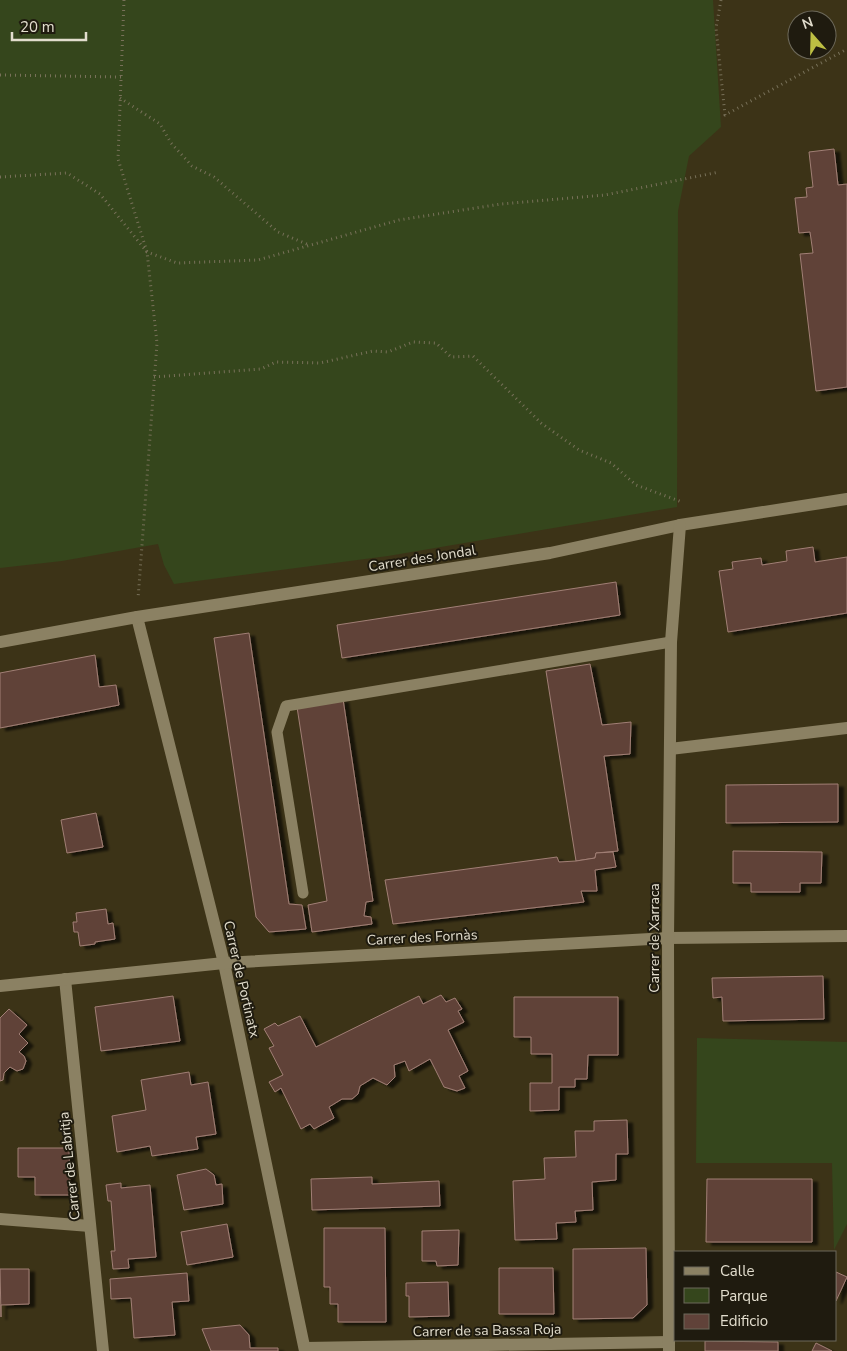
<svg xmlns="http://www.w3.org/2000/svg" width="847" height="1351" font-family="'Nunito Sans',sans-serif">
<defs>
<filter id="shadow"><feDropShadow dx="5.5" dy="3" stdDeviation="1" flood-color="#0009"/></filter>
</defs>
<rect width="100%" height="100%" fill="#3c3317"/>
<g fill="#35461c">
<path d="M 0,0 L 713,0 L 721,127 L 689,156 L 678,211 L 677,507 L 388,556 L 174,584 L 164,565 L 158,544 L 62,561 L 0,568 Z"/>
<path d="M 697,1038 L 847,1042 L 847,1224 L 834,1250 L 832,1163 L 696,1163 Z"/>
</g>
<g fill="#604239" stroke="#a17f75" filter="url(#shadow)">
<path d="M 834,149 L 838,185 L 847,184 L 847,387 L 816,391 L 800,254 L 813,253 L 810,232 L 799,233 L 795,198 L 807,197 L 806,188 L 813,187 L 809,152 Z"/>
<path d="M 813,547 L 815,562 L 847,557 L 847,613 L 728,632 L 719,571 L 733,569 L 732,562 L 761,558 L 762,565 L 787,561 L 786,551 Z"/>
<path d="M 616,582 L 620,615 L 342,658 L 337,625 Z"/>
<path d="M 249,633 L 289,904 L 302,905 L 306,929 L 269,932 L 256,917 L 214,638 Z"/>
<path d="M 95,655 L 99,687 L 116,685 L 119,705 L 0,728 L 0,673 Z"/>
<path d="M 590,664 L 602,725 L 631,722 L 630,754 L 604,756 L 618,851 L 596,853 L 595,858 L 576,861 L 546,671 Z"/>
<path d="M 343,699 L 373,901 L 366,902 L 364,916 L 371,917 L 372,924 L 312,932 L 308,905 L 327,901 L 297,707 Z"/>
<path d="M 838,784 L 838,822 L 726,823 L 726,785 Z"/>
<path d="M 96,813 L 103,847 L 67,853 L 61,820 Z"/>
<path d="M 733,851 L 822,852 L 821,883 L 800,883 L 800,892 L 751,892 L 751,883 L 733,883 Z"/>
<path d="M 613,852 L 616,867 L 595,870 L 597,891 L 581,891 L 584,902 L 393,924 L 385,880 L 557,857 L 559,862 L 576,861 L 595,858 L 596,853 Z"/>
<path d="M 106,909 L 108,924 L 113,923 L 115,939 L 95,942 L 95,944 L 80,946 L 78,932 L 74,932 L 73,922 L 77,922 L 76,913 Z"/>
<path d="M 823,976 L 824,1019 L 723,1021 L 722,997 L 713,998 L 712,978 Z"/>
<path d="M 441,995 L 446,1002 L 455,998 L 462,1009 L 458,1011 L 464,1022 L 448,1030 L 468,1071 L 459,1076 L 465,1088 L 457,1091 L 444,1087 L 430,1059 L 409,1071 L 405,1061 L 394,1065 L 395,1077 L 387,1085 L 373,1078 L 360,1086 L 358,1094 L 352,1099 L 342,1099 L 329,1107 L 334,1118 L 314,1129 L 310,1124 L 301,1129 L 281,1088 L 275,1092 L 269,1082 L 283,1075 L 269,1048 L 274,1046 L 264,1029 L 275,1023 L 278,1026 L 300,1016 L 316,1047 L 419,996 L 423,1004 Z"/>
<path d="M 173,996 L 180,1041 L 101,1051 L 95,1007 Z"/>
<path d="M 514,997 L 618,997 L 618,1055 L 588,1055 L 587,1079 L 575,1079 L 575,1087 L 559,1087 L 559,1110 L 530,1111 L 530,1083 L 552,1083 L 552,1054 L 531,1054 L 531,1037 L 514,1037 Z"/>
<path d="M 9,1009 L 27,1025 L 19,1034 L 28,1043 L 19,1052 L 24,1056 L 26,1061 L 23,1069 L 17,1071 L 10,1067 L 4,1073 L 3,1080 L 0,1081 L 0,1018 Z"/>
<path d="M 189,1072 L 191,1085 L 208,1082 L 216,1134 L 196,1137 L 198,1149 L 152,1156 L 150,1146 L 117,1152 L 112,1116 L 146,1110 L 141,1080 Z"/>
<path d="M 627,1120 L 628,1154 L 616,1154 L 616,1180 L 592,1182 L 593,1210 L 575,1211 L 576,1222 L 556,1223 L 557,1239 L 515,1240 L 513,1181 L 545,1179 L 544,1158 L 576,1157 L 575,1131 L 594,1131 L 594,1121 Z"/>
<path d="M 18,1148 L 69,1148 L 70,1195 L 35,1195 L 35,1177 L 18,1177 Z"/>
<path d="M 206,1169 L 214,1175 L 216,1185 L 222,1184 L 223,1204 L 184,1210 L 177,1175 Z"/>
<path d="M 372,1177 L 372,1184 L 439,1181 L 440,1206 L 312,1210 L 311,1179 Z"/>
<path d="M 707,1179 L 812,1179 L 812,1242 L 706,1242 Z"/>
<path d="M 121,1183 L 121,1188 L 150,1185 L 156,1257 L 128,1259 L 129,1268 L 113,1269 L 111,1251 L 115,1251 L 111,1201 L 108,1201 L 106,1185 Z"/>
<path d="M 227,1224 L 233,1257 L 187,1265 L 181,1232 Z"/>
<path d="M 324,1228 L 385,1228 L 386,1322 L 338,1322 L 338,1304 L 330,1304 L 330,1287 L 324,1287 Z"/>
<path d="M 459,1230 L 458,1265 L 437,1266 L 436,1261 L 422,1261 L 422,1231 Z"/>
<path d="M 646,1248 L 647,1305 L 633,1318 L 573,1319 L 573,1249 Z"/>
<path d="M 499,1268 L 553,1268 L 554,1314 L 499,1314 Z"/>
<path d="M 0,1269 L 29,1269 L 29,1304 L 1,1305 L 1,1317 Z"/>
<path d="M 836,1272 L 847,1277 L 836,1301 Z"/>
<path d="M 187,1273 L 189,1301 L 172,1302 L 175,1335 L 134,1338 L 131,1298 L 111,1299 L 110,1279 Z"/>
<path d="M 448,1282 L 449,1316 L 409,1317 L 409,1296 L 406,1296 L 406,1283 Z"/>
<path d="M 240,1325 L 249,1335 L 250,1348 L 278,1348 L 278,1351 L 211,1351 L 202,1329 Z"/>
<path d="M 705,1341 L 778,1342 L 778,1351 L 705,1351 Z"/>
<path d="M 816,1343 L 832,1351 L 812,1351 Z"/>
</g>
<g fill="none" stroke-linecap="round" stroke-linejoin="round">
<g stroke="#787159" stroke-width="3" stroke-dasharray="1 4" stroke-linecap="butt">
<path d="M 124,0 L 118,159 L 147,252 L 157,343 L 138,599"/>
<path d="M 721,0 L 716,28 L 725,115 L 847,49"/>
<path d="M 0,75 L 121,77"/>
<path d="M 120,98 L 160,124 L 171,143 L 192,166 L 214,177 L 278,232 L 309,245"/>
<path d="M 0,177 L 67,173 L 100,194 L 147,252 L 177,263 L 258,260 L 399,220 L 501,204 L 605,195 L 719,172"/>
<path d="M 154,377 L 261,369 L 276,362 L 320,363 L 373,351 L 388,352 L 413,342 L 436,343 L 451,357 L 473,356 L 541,423 L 579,450 L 611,463 L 636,485 L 682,502"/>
</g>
<path stroke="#8b8163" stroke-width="11" d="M 303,893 L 277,732 L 286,706 L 671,642"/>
<g stroke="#8b8163" stroke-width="12">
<path d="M 137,617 L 224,963 L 305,1351"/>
<path d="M 0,642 L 137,617 L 550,553 L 680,525 L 847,499"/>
<path d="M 670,749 L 847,728"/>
<path d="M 65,979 L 103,1351"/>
<path d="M 0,986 L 224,963 L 668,938 L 847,936"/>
<path d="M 0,1219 L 90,1226"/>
<path d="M 305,1348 L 669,1342"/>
<path d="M 669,1351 L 668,938 L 671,642 L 680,525"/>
</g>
</g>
<g text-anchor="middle" stroke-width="4" stroke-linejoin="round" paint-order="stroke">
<g font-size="14" fill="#e2ddcd" stroke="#1f1b0f">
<text transform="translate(422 558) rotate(-9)" y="5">Carrer des Jondal</text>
<text transform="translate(422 937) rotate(-3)" y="5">Carrer des Fornàs</text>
<text transform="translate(654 938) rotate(-90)" y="5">Carrer de Xarraca</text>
<text transform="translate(242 979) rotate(77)" y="5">Carrer de Portinatx</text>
<text transform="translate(69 1166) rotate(-96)" y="5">Carrer de Labritja</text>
<text transform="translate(487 1330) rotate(-1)" y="5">Carrer de sa Bassa Roja</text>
</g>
</g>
<rect x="674" y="1251" width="162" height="90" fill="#1f1b0f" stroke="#6d695b"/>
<rect x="684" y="1267" width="25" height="8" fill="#8b8163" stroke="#6d695b"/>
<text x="720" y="1276" font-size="15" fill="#e2ddcd">Calle</text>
<rect x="684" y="1288" width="25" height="15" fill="#35461c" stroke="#6d695b"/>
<text x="720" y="1301" font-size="15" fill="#e2ddcd">Parque</text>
<rect x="684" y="1314" width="25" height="15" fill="#604239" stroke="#6d695b"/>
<text x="720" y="1326" font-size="15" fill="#e2ddcd">Edificio</text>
<g transform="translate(812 35) rotate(340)"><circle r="24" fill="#1f1b0f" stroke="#6d695b"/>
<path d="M0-4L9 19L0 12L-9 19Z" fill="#bdbf43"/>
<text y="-8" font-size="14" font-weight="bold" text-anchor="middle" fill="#e2ddcd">N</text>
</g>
<path d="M12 32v8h74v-8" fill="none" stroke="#e2ddcd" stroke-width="2.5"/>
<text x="20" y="32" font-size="15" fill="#e2ddcd" stroke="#1f1b0f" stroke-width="4" paint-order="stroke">20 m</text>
</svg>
